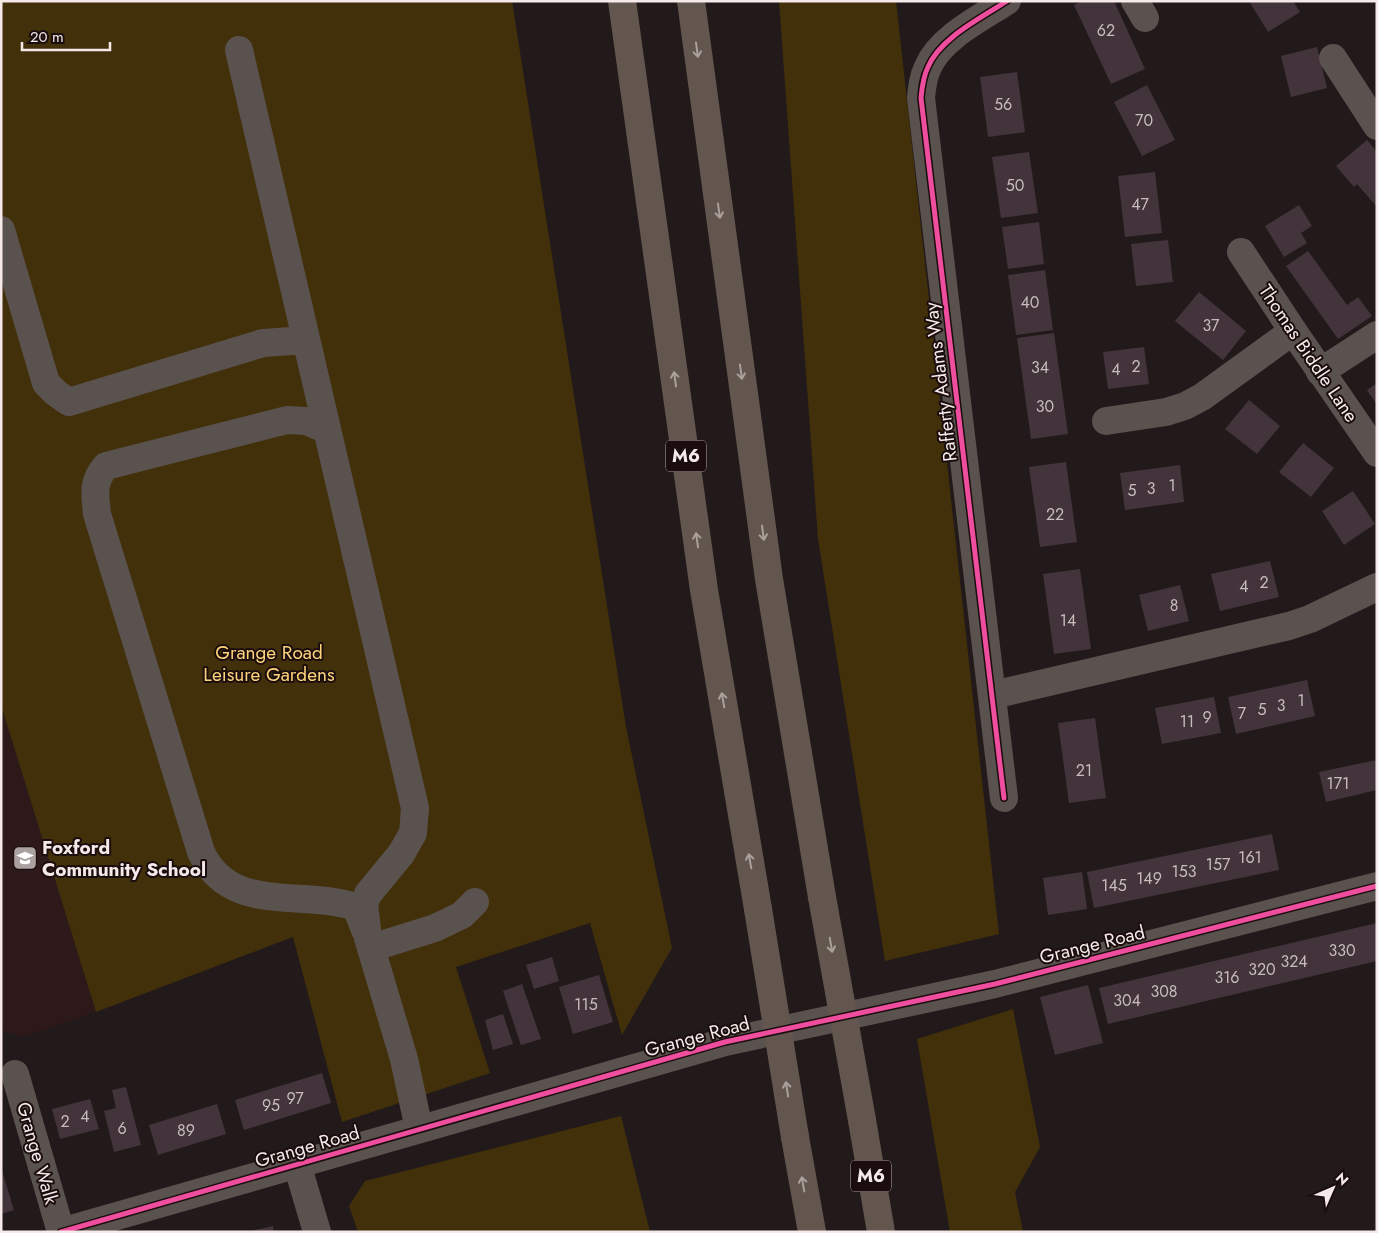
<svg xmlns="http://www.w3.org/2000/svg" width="1378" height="1233" font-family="Jost,sans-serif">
<rect width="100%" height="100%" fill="#221a1a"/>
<path fill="#2d1919" d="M 1,705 L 96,1012 L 23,1037 L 1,1030 Z"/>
<g fill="#42300b">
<path d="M 1,1 L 512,1 L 626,727 L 672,948 L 622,1035 L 590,923 L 456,967 L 490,1073 L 342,1122 L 293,937 L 96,1012 L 1,705 Z"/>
<path d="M 779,1 L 896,1 L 999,934 L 885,961 L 818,539 Z"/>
<path d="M 1013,1009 L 1040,1147 L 1015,1192 L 1023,1232 L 950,1232 L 917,1039 Z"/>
<path d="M 621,1116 L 650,1232 L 358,1232 L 349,1206 L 365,1181 Z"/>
</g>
<g fill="#42343a">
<path d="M 1082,1 L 1114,1 L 1145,69 L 1111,84 L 1074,5 Z"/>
<path d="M 1249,1 L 1293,1 L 1300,12 L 1268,32 Z"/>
<path d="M 1317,47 L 1327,88 L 1291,97 L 1281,56 Z"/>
<path d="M 1017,72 L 1025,132 L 988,137 L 980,77 Z"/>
<path d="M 1147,85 L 1175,140 L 1142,156 L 1114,102 Z"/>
<path d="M 1367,140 L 1377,152 L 1377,207 L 1357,184 L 1354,187 L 1336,166 Z"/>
<path d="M 1029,152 L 1038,213 L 1001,218 L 992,157 Z"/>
<path d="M 1155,172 L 1162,233 L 1125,237 L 1118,176 Z"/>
<path d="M 1299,205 L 1312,226 L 1301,233 L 1307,243 L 1284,257 L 1265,226 Z"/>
<path d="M 1039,222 L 1044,264 L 1008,269 L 1002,227 Z"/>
<path d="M 1168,240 L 1173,282 L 1136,286 L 1131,244 Z"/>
<path d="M 1308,251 L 1347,305 L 1358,297 L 1372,316 L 1338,339 L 1286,266 Z"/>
<path d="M 1045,270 L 1053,330 L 1016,335 L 1008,275 Z"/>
<path d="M 1199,292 L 1246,331 L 1223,360 L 1175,321 Z"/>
<path d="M 1054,333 L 1068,434 L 1031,439 L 1017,338 Z"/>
<path d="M 1144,347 L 1149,384 L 1108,389 L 1103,352 Z"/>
<path d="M 1377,383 L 1377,405 L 1367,390 Z"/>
<path d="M 1249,400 L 1280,426 L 1257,454 L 1225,429 Z"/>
<path d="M 1303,443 L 1334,468 L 1311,497 L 1279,472 Z"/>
<path d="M 1066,462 L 1077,542 L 1040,547 L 1029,467 Z"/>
<path d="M 1180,465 L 1184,502 L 1125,510 L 1120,473 Z"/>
<path d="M 1353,491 L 1375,524 L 1344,545 L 1322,511 Z"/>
<path d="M 1270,561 L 1279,597 L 1220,611 L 1211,574 Z"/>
<path d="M 1080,569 L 1091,649 L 1054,654 L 1043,574 Z"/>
<path d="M 1180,585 L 1189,621 L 1148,631 L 1139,595 Z"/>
<path d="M 1307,680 L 1315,716 L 1236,734 L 1228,697 Z"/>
<path d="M 1214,697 L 1221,733 L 1162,744 L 1155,708 Z"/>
<path d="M 1095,718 L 1106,798 L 1069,803 L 1058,723 Z"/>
<path d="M 1377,760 L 1377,790 L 1326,802 L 1319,772 Z"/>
<path d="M 1272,834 L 1279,870 L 1094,908 L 1087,872 Z"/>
<path d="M 1082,872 L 1087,909 L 1048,915 L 1043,878 Z"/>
<path d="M 1377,923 L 1377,961 L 1108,1024 L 1099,988 Z"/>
<path d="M 552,957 L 559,981 L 534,989 L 526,965 Z"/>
<path d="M 599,975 L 613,1022 L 573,1034 L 559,987 Z"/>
<path d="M 522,984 L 541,1039 L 521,1045 L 503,991 Z"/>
<path d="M 1088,985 L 1103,1043 L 1055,1055 L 1040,997 Z"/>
<path d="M 503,1014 L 513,1044 L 493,1050 L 485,1020 Z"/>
<path d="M 322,1073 L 331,1103 L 244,1130 L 235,1100 Z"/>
<path d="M 126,1087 L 141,1145 L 114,1152 L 104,1111 L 116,1108 L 112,1090 Z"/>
<path d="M 90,1099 L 99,1129 L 60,1139 L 52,1109 Z"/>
<path d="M 217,1104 L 226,1134 L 158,1155 L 149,1125 Z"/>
<path d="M 1,1168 L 14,1210 L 1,1214 Z"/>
<path d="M 273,1226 L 274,1232 L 251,1232 L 251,1231 Z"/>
</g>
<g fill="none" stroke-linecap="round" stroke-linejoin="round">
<g stroke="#5a524e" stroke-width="28">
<path d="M 1135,1 L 1145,18"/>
<path d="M 239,50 L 415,808 L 413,833 L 401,854 L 368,894 L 364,904 L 368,938 L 404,1059 L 419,1129"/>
<path d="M 1333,58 L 1377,126"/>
<path d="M 1,230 L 46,383 L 56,393 L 69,402 L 263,343 L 306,340"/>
<path d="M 1241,252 L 1293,331 L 1377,453"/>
<path d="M 1320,372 L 1377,335"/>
<path d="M 1106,421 L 1166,412 L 1185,406 L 1202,397 L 1293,331"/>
<path d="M 327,430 L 306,421 L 287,420 L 106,466 C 92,482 95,494 97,514 L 201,852 C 230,915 302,889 356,907 L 365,930"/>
<path d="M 993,695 L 1289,626 L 1310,619 L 1377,587"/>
<path d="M 1004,798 L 921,98 C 922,87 923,77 928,67 C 940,38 981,18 1007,1"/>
<path d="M 371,948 L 435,928 L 462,915 L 475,902"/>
<path d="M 15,1074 L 61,1232"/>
<path d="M 297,1164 L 317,1232"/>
<path d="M 61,1232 L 725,1042 L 995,984 L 1377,886"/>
</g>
<g stroke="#62564f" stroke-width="28">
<path d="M 622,1 L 704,590 L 758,909"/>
<path d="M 691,1 L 769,579 L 822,897"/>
<path d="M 862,1120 L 881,1232"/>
<path d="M 795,1137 L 812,1232"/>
</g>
<g stroke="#62564f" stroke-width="28">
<path d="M 822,897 L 862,1120"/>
<path d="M 758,909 L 795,1137"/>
</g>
<defs>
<g id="cycleway">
<path d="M 1004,798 L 921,98 C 922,87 923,77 928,67 C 940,38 981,18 1007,1"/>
<path d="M 61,1232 L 725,1042 L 995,984 L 1377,886"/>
</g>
</defs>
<use href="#cycleway" stroke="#1b0d0d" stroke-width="8"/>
<use href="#cycleway" stroke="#ef4d9e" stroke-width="5"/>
</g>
<defs><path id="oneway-shaft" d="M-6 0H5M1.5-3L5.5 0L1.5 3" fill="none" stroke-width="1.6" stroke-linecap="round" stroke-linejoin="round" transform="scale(1.25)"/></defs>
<g stroke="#aca09c">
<use href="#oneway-shaft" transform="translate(697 50) rotate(82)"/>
<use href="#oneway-shaft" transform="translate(719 211) rotate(82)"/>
<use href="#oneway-shaft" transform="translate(741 372) rotate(82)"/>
<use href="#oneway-shaft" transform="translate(675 379) rotate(-98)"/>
<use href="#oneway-shaft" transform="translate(763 533) rotate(82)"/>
<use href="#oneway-shaft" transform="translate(697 540) rotate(-98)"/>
<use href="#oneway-shaft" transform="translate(723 700) rotate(-100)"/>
<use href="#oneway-shaft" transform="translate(750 861) rotate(-100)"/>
<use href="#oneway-shaft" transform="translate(831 945) rotate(80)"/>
<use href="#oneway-shaft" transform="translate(787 1089) rotate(-99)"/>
<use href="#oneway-shaft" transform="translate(803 1184) rotate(-100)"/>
</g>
<defs>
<symbol id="school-square" viewBox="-11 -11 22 22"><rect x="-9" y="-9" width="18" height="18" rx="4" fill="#aba1a1" stroke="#1b0d0d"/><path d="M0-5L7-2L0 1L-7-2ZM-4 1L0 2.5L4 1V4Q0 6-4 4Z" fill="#fff"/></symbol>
</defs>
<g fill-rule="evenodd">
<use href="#school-square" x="11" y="844" width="28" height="28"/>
</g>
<g text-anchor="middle" stroke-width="4" stroke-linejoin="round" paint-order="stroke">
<g font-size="16" fill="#c8bcbd">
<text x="1106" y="36">62</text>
<text x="1003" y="110">56</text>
<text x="1144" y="126">70</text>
<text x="1015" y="191">50</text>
<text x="1140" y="210">47</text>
<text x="1030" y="308">40</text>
<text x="1211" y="331">37</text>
<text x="1136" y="372">2</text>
<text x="1040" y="373">34</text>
<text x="1116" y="375">4</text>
<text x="1045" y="412">30</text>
<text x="1172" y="491">1</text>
<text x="1151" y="494">3</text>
<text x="1132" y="496">5</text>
<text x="1055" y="520">22</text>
<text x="1264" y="588">2</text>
<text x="1244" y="592">4</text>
<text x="1174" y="611">8</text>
<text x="1068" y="626">14</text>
<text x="1301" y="706">1</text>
<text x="1281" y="711">3</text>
<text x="1262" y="715">5</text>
<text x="1242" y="719">7</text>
<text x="1207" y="723">9</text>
<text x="1187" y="727">11</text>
<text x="1084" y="776">21</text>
<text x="1338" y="789">171</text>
<text x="1250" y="863">161</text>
<text x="1218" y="870">157</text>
<text x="1184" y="877">153</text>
<text x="1149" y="884">149</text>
<text x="1114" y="891">145</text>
<text x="1342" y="956">330</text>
<text x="1294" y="967">324</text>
<text x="1262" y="975">320</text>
<text x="1227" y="983">316</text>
<text x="1164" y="997">308</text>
<text x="1127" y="1006">304</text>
<text x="586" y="1010">115</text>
<text x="295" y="1104">97</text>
<text x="271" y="1111">95</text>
<text x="85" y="1122">4</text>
<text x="65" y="1127">2</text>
<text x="122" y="1134">6</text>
<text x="186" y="1136">89</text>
</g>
<g fill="#1b0d0d" stroke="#b4a8a7" stroke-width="1">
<rect x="666" y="440.5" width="40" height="31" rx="4"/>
<rect x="851" y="1160.5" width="40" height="31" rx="4"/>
</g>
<g font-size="18" font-weight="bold" fill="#f5eae9">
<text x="686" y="462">M6</text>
<text x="871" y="1182">M6</text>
</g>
<g font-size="19" fill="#f5eae9" stroke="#1b0d0d">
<text transform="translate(1309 353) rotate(56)" y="7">Thomas Biddle Lane</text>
<text transform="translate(940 382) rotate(-97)" y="7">Rafferty Adams Way</text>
<text transform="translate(1092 944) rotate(-14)" y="7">Grange Road</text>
<text transform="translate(697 1036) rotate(-15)" y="7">Grange Road</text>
<text transform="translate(307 1146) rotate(-16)" y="7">Grange Road</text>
<text transform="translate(38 1153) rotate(74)" y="7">Grange Walk</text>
</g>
<g font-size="19" fill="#fdd37c" stroke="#1b0d0d">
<text x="269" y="659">Grange Road<tspan x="269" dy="22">Leisure Gardens</tspan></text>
</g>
<g font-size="19" font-weight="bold" fill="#f5eae9" stroke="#1b0d0d" text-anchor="start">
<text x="42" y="854">Foxford<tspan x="42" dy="22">Community School</tspan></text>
</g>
</g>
<rect width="1378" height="1233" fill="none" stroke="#f5eae9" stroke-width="5"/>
<g transform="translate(1333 1188) rotate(45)" stroke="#1b0d0d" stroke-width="4" paint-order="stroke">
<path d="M0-4L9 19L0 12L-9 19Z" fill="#f5eae9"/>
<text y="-8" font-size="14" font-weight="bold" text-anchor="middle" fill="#f5eae9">N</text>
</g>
<path d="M22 42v8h88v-8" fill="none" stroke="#f5eae9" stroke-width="2.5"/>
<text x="30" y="42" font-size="15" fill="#f5eae9" stroke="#1b0d0d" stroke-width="4" paint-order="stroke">20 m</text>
</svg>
